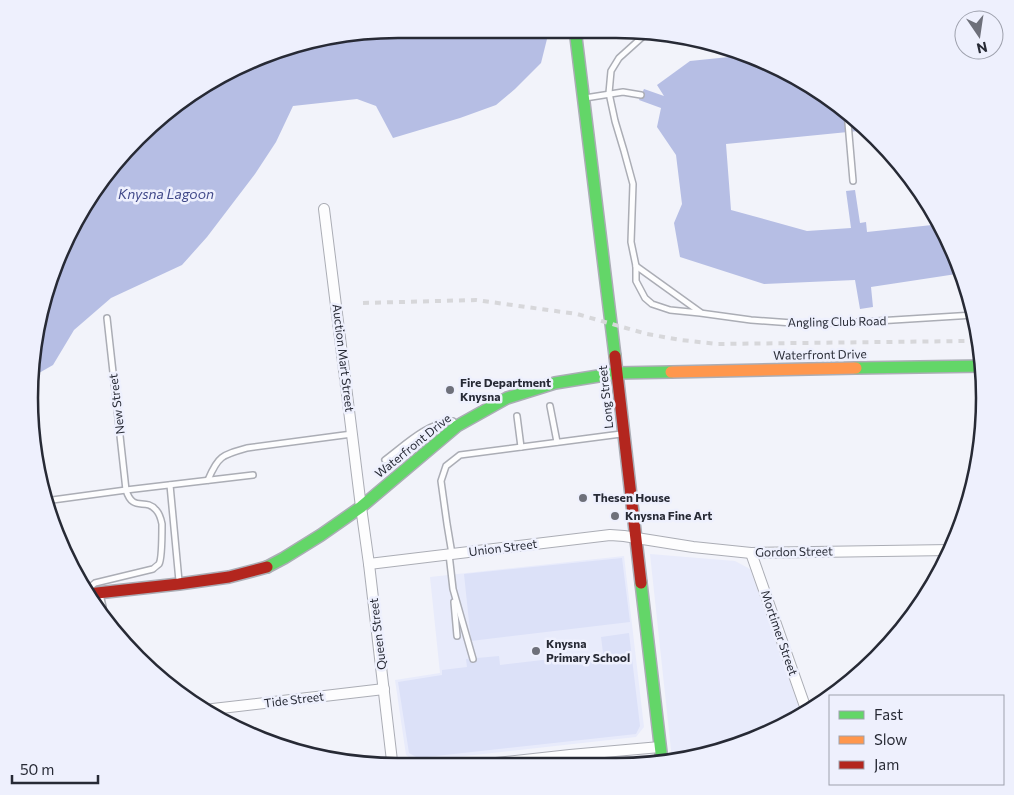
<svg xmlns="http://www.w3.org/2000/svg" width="1014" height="795" font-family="Commissioner,sans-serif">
<rect width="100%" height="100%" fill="#f2f3fa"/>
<g fill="#e8ebfb">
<path d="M 650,554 L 735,561 L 750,569 L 802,716 L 735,747 L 672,759 Z"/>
<path d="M 624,556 L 644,727 L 636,737 L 421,761 L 415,761 L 406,755 L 395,680 L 440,673 L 430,577 Z"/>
</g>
<g fill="#dce1f8">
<path d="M 622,558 L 630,622 L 471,641 L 464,574 Z"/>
<path d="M 629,633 L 640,726 L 636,734 L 418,758 L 409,753 L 398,682 L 442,675 L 442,670 L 467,667 L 466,659 L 499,656 L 500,665 L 603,653 L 601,637 Z"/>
</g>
<g fill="#b6bee4">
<path d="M 398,29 L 546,29 L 547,39 L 541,63 L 515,89 L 496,105 L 460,118 L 393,138 L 376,106 L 357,99 L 293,106 L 276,142 L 255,174 L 207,237 L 182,265 L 111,298 L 74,330 L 53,365 L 32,377 L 41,302 L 78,213 L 137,137 L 213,78 L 302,41 Z"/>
<path d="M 729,57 L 781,69 L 801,78 L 859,120 L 868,130 L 726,144 L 731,210 L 807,231 L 851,228 L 846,191 L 855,190 L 860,223 L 866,222 L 867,232 L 932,225 L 939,220 L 963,273 L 871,287 L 873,307 L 860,309 L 855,280 L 764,284 L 680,257 L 674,223 L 682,204 L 676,155 L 657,127 L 661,108 L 639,100 L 644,89 L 664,96 L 657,85 L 690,61 Z"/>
</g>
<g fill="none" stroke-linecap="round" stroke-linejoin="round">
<defs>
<g id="lane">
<path d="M 649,31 L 619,58 L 611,71 L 609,93 L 615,121 L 624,151 L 633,184 L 631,242 L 636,266 L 636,281 L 645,298 L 652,304 L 670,310 L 700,313 L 751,320 L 806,324 L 861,322 L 974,315"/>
<path d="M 585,98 L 623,92 L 641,95"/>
<path d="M 847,111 L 853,181"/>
<path d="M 636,266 L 700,312"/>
<path d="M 550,406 L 557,442"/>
<path d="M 517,416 L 521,447"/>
<path d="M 385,460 C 405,445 427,423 453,421 L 455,424"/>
<path d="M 208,480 C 218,456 222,455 247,448 L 352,434"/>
<path d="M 170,485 L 179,581"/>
<path d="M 45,501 L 126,490 L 253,475"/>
<path d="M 449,554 L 453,589 L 473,659"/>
<path d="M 452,554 L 447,524 L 441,481 L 446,466 L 460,455 L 621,434"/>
<path d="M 87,592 L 89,588 L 95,583 L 153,569 C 154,568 159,564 159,564 C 162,559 162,531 162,524 C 161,519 160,514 156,510 C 145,497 133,513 126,490 L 107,318"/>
<path d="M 100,594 L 103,607 L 102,613"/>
<path d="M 454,602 L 457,636"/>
</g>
<g id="street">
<path d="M 324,209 L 361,507 L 369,564 L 392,761"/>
<path d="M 751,553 L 807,712"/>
<path d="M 369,564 L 610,535 L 624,536 L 693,547 L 751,553 L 951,550"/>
<path d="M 204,710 L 384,689"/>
<path d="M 496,763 L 570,755 L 660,747"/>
</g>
<g id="fast">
<path d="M 575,29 L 615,356"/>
<path d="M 856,368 L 983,366"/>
<path d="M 267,567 L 284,558 L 321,535 L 361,507 L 457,426 L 507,398 L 555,383 L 617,373 L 671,372"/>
<path d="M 641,583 L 662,761"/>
</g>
<path id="slow" d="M 671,372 L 856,368"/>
<g id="jam">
<path d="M 615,356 L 641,583"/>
<path d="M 88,594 L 179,584 L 229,577 L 267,567"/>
</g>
</defs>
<use href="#lane" stroke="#abadb5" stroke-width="8"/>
<use href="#street" stroke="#abadb5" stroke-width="12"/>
<use href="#fast" stroke="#abadb5" stroke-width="14"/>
<use href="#slow" stroke="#abadb5" stroke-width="14"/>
<use href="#jam" stroke="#abadb5" stroke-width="14"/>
<use href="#lane" stroke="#fdfdfe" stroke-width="5"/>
<use href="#street" stroke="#fdfdfe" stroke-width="10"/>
<use href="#fast" stroke="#63d668" stroke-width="11"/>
<use href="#slow" stroke="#ff974d" stroke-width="11"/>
<use href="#jam" stroke="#b3261e" stroke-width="11"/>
<path stroke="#d7d7da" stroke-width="4" stroke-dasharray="6 6" stroke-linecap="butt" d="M 363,303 L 476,300 L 577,314 L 647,334 L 681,340 L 717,344 L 967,341 L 980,340"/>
</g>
<g fill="#6e707a" stroke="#eef0fd" stroke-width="2">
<circle cx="450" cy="390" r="5"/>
<circle cx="583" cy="498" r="5"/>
<circle cx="615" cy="516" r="5"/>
<circle cx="536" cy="651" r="5"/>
</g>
<g text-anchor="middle" stroke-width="5" stroke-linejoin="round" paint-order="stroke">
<g font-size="12" fill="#272a35" stroke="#eef0fd">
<text transform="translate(837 322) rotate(-1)" y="4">Angling Club Road</text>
<text transform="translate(820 355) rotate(-1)" y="4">Waterfront Drive</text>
<text transform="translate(343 358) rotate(83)" y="4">Auction Mart Street</text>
<text transform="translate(606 397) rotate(-96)" y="4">Long Street</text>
<text transform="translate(117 404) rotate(-97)" y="4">New Street</text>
<text transform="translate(413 446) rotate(-39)" y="4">Waterfront Drive</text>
<text transform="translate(503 548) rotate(-7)" y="4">Union Street</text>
<text transform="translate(794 552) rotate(-1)" y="4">Gordon Street</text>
<text transform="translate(779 633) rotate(71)" y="4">Mortimer Street</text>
<text transform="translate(378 634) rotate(-97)" y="4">Queen Street</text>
<text transform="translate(294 700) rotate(-7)" y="4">Tide Street</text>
</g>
<g font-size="12" font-weight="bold" fill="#272a35" stroke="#eef0fd" text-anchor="start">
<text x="460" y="387">Fire Department<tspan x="460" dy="14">Knysna</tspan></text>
<text x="593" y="502">Thesen House</text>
<text x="625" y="520">Knysna Fine Art</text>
<text x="546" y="648">Knysna<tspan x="546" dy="14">Primary School</tspan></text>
</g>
<g font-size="14" font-style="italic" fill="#424a8a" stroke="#eef0fd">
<text x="166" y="199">Knysna Lagoon</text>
</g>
</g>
<path d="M0 0H1014V795H0ZM398 38H616A360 360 0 0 1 976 398V398A360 360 0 0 1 616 758H398A360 360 0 0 1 38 398V398A360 360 0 0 1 398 38Z" fill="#eef0fd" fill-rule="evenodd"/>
<path fill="none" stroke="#272a35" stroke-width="2.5" d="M398 38H616A360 360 0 0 1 976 398V398A360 360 0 0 1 616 758H398A360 360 0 0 1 38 398V398A360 360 0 0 1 398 38Z"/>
<rect x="829" y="695" width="175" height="90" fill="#eef0fd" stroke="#9ea1ad"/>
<rect x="839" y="711" width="25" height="8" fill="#63d668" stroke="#9ea1ad"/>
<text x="874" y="720" font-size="15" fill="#272a35">Fast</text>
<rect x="839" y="736" width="25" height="8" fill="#ff974d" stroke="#9ea1ad"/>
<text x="874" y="745" font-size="15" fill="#272a35">Slow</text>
<rect x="839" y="761" width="25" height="8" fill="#b3261e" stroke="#9ea1ad"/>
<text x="874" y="770" font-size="15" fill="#272a35">Jam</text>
<g transform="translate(979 35) rotate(167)"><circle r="24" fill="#eef0fd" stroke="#9ea1ad"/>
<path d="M0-4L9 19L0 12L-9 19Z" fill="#6e707a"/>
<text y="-8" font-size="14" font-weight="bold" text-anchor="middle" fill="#272a35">N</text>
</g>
<path d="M12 775v8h86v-8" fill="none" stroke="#272a35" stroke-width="2.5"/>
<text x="20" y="775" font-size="15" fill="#272a35" stroke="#eef0fd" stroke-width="4" paint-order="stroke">50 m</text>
</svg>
